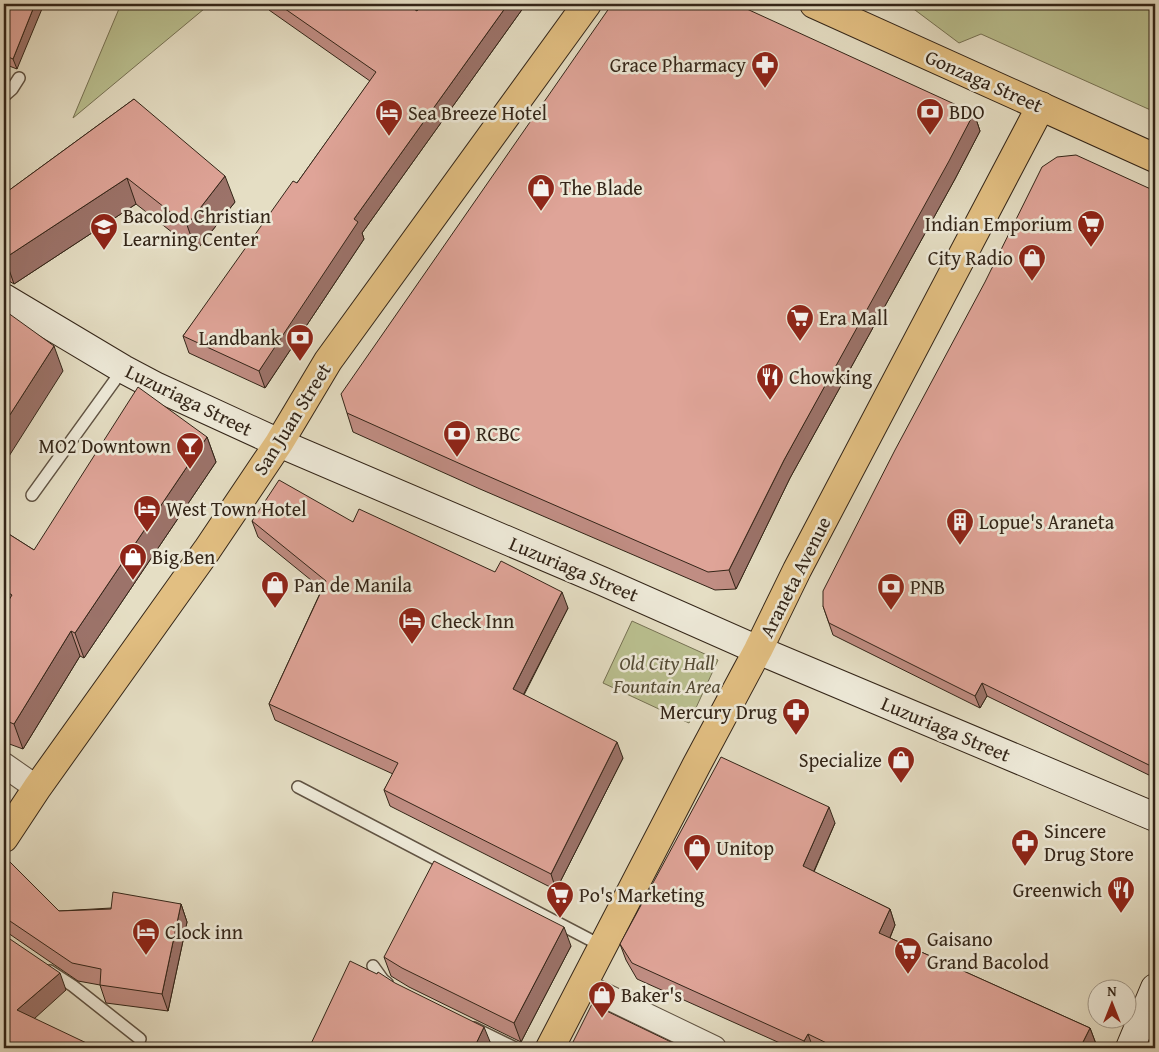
<svg xmlns="http://www.w3.org/2000/svg" width="1159" height="1052" font-family="'Gentium Book Plus',serif">
<rect width="100%" height="100%" fill="#e5dec4"/>
<filter id="stains"><feTurbulence type="fractalNoise" baseFrequency=".004" numOctaves="4"/><feColorMatrix values="0 0 0 0 .2 0 0 0 0 .09 0 0 0 0 .02 0 0 0 .5 -.17"/></filter>
<radialGradient id="worn" r=".72"><stop offset=".6" stop-color="#630" stop-opacity="0"/><stop offset="1" stop-color="#630" stop-opacity=".3"/></radialGradient>
<g fill="#bac090" stroke="#767254">
<path d="M 121,4 L 210,4 L 73,118 Z"/>
<path d="M 907,4 L 1155,4 L 1155,112 L 981,34 L 959,43 Z"/>
<path d="M 632,621 L 718,660 L 689,723 L 603,683 Z"/>
</g>
<g fill="none" stroke-linecap="round" stroke-linejoin="round">
<defs>
<g id="lane">
<path d="M 4,96 L 12,89 L 19,78"/>
<path d="M 32,495 L 123,369"/>
<path d="M 298,787 L 602,946"/>
<path d="M 373,966 L 383,980 L 387,983"/>
<path d="M 50,971 L 73,986 L 140,1039"/>
<path d="M 474,1028 L 515,1048"/>
</g>
<g id="street">
<path d="M 4,765 L 37,788"/>
<path d="M 583,985 L 714,1048"/>
</g>
<g id="secondary">
<path d="M 4,298 L 123,369 L 157,387 L 279,443 L 602,581 L 758,650 L 1155,817"/>
<path d="M 1130,1048 L 1155,988"/>
</g>
<g id="primary">
<path d="M 814,4 L 1155,158"/>
<path d="M 4,838 L 37,788 L 207,550 L 279,443 L 328,361 L 587,4"/>
<path d="M 550,1048 L 696,766 L 758,650 L 797,570 L 1041,106"/>
</g>
</defs>
<use href="#lane" stroke="#605343" stroke-width="14"/>
<use href="#street" stroke="#605343" stroke-width="26"/>
<use href="#secondary" stroke="#332518" stroke-width="30"/>
<use href="#primary" stroke="#332518" stroke-width="30"/>
<use href="#lane" stroke="#eeead9" stroke-width="11"/>
<use href="#street" stroke="#eeead9" stroke-width="24"/>
<use href="#secondary" stroke="#eeead9" stroke-width="28"/>
<use href="#primary" stroke="#e2bf82" stroke-width="28"/>
</g>
<g fill="#c08d83" stroke="#332518">
<path d="M 4,4 L 17,69 L 4,64 Z"/>
<path d="M 267,4 L 406,4 L 417,11 L 422,4 L 526,4 L 362,233 L 364,239 L 265,388 L 189,353 L 183,336 L 297,183 L 370,81 L 269,10 Z"/>
<path d="M 134,99 L 235,202 L 196,251 L 136,204 L 14,284 L 4,278 L 4,194 Z"/>
<path d="M 974,113 L 980,131 L 955,179 L 790,478 L 736,589 L 715,590 L 480,489 L 353,432 L 347,413 Z"/>
<path d="M 1155,191 L 1155,778 L 987,696 L 980,708 L 833,635 L 823,606 Z"/>
<path d="M 207,437 L 216,462 L 84,658 L 80,656 L 23,749 L 4,742 L 4,531 L 34,550 Z"/>
<path d="M 252,521 L 353,522 L 568,608 L 524,695 L 623,758 L 556,890 L 390,806 L 384,790 L 393,774 L 275,720 L 269,704 L 322,589 L 258,537 Z"/>
<path d="M 835,823 L 814,872 L 890,909 L 895,925 L 890,938 L 1090,1028 L 1096,1044 L 1094,1048 L 791,1048 L 637,979 L 626,960 L 620,944 Z"/>
<path d="M 4,862 L 59,911 L 181,904 L 187,922 L 168,1011 L 106,1003 L 100,985 L 78,981 L 8,933 L 4,933 Z"/>
<path d="M 571,946 L 521,1042 L 409,987 L 391,976 L 384,957 Z"/>
</g>
<g fill="#9c736a" stroke="#332518">
<path d="M 35,4 L 44,4 L 17,69 L 13,59 Z"/>
<path d="M 508,4 L 526,4 L 362,233 L 364,239 L 265,388 L 259,371 L 354,219 Z"/>
<path d="M 974,113 L 980,131 L 955,179 L 790,478 L 736,589 L 729,570 L 784,460 Z"/>
<path d="M 225,176 L 235,202 L 196,251 L 187,225 Z"/>
<path d="M 127,178 L 136,204 L 14,284 L 5,258 Z"/>
<path d="M 54,346 L 63,371 L 4,464 L 4,424 Z"/>
<path d="M 207,437 L 216,462 L 84,658 L 75,633 Z"/>
<path d="M 562,592 L 568,608 L 518,705 L 513,689 Z"/>
<path d="M 71,631 L 80,656 L 23,749 L 14,724 Z"/>
<path d="M 982,683 L 987,696 L 980,708 L 975,696 Z"/>
<path d="M 617,742 L 623,758 L 556,890 L 551,874 Z"/>
<path d="M 829,807 L 835,823 L 809,882 L 803,866 Z"/>
<path d="M 181,904 L 187,922 L 168,1011 L 162,994 Z"/>
<path d="M 890,909 L 895,925 L 885,949 L 879,933 Z"/>
<path d="M 564,927 L 571,946 L 521,1042 L 514,1023 Z"/>
<path d="M 60,973 L 66,990 L 24,1028 L 17,1010 Z"/>
<path d="M 484,1027 L 491,1044 L 489,1048 L 474,1048 Z"/>
<path d="M 1090,1028 L 1096,1044 L 1094,1048 L 1080,1048 Z"/>
<path d="M 808,1034 L 813,1048 L 807,1048 L 804,1041 Z"/>
<path d="M 671,1042 L 674,1048 L 668,1048 Z"/>
</g>
<g fill="#dfa498" stroke="#332518">
<path d="M 4,4 L 35,4 L 13,59 L 4,55 Z"/>
<path d="M 278,4 L 406,4 L 417,11 L 422,4 L 508,4 L 354,219 L 358,222 L 259,371 L 183,336 L 293,181 L 297,183 L 376,72 Z"/>
<path d="M 612,4 L 736,4 L 974,113 L 949,161 L 784,460 L 729,570 L 708,572 L 474,470 L 347,413 L 341,394 Z"/>
<path d="M 134,99 L 225,176 L 187,225 L 127,178 L 5,258 L 4,258 L 4,194 Z"/>
<path d="M 1076,155 L 1155,191 L 1155,768 L 982,683 L 975,696 L 829,623 L 823,606 L 823,591 L 895,450 L 985,282 L 1042,167 L 1057,157 Z"/>
<path d="M 4,310 L 54,346 L 4,424 Z"/>
<path d="M 138,387 L 207,437 L 75,633 L 71,631 L 14,724 L 4,720 L 4,608 L 12,595 L 4,590 L 4,531 L 34,550 Z"/>
<path d="M 279,480 L 353,522 L 359,509 L 495,572 L 501,561 L 562,592 L 513,689 L 617,742 L 551,874 L 384,790 L 398,763 L 269,704 L 326,581 L 252,521 Z"/>
<path d="M 721,757 L 829,807 L 803,866 L 890,909 L 879,933 L 1090,1028 L 1080,1048 L 837,1048 L 808,1034 L 804,1041 L 632,963 L 620,944 Z"/>
<path d="M 6,858 L 59,911 L 111,909 L 113,892 L 181,904 L 162,994 L 100,985 L 101,969 L 72,963 L 4,917 L 4,862 Z"/>
<path d="M 434,861 L 564,927 L 514,1023 L 402,968 L 384,957 Z"/>
<path d="M 4,935 L 60,973 L 17,1010 L 97,1048 L 4,1048 Z"/>
<path d="M 350,961 L 377,974 L 378,972 L 395,983 L 484,1027 L 474,1048 L 309,1048 Z"/>
<path d="M 592,1004 L 671,1042 L 668,1048 L 570,1048 Z"/>
</g>
<defs>
<symbol id="pharmacy-pin" viewBox="-11 -11 22 30"><path d="M0 17L-7.5 6A9.5 9.5 0 1 1 7.5 6Z" fill="#8f2418" stroke="#eeead9"/><path d="M-2-6h4v4h4v4h-4v4h-4v-4h-4v-4h4Z" fill="#fff"/></symbol>
<symbol id="bank-pin" viewBox="-11 -11 22 30"><path d="M0 17L-7.5 6A9.5 9.5 0 1 1 7.5 6Z" fill="#8f2418" stroke="#eeead9"/><path d="M-6-4H6V4H-6ZM0-2.3a2.3 2.3 0 1 0 0 4.6a2.3 2.3 0 1 0 0-4.6Z" fill="#fff"/></symbol>
<symbol id="hotel-pin" viewBox="-11 -11 22 30"><path d="M0 17L-7.5 6A9.5 9.5 0 1 1 7.5 6Z" fill="#8f2418" stroke="#eeead9"/><path d="M-6-4.5h1.5V1H6V5H4.5V3h-9V5H-6ZM-4 0a1.8 1.8 0 1 1 3.6 0ZM.5 0V-2.5h3Q6-2.5 6 0Z" fill="#fff"/></symbol>
<symbol id="shop-pin" viewBox="-11 -11 22 30"><path d="M0 17L-7.5 6A9.5 9.5 0 1 1 7.5 6Z" fill="#8f2418" stroke="#eeead9"/><path d="M-5-2.5h2.3a2.7 3.5 0 0 1 5.4 0H5L5.5 6h-11ZM-1.5-2.5h3a1.5 2.3 0 0 0-3 0Z" fill="#fff"/></symbol>
<symbol id="supermarket-pin" viewBox="-11 -11 22 30"><path d="M0 17L-7.5 6A9.5 9.5 0 1 1 7.5 6Z" fill="#8f2418" stroke="#eeead9"/><path d="M-6-5.5h2.5l.6 2H6L4.5 2H-2.5L-4.4-4H-6ZM-1.5 3.2a1.3 1.3 0 1 0 .1 0ZM3 3.2a1.3 1.3 0 1 0 .1 0Z" fill="#fff"/></symbol>
<symbol id="school-pin" viewBox="-11 -11 22 30"><path d="M0 17L-7.5 6A9.5 9.5 0 1 1 7.5 6Z" fill="#8f2418" stroke="#eeead9"/><path d="M0-5L7-2L0 1L-7-2ZM-4 1L0 2.5L4 1V4Q0 6-4 4Z" fill="#fff"/></symbol>
<symbol id="restaurant-pin" viewBox="-11 -11 22 30"><path d="M0 17L-7.5 6A9.5 9.5 0 1 1 7.5 6Z" fill="#8f2418" stroke="#eeead9"/><path d="M-5-6h1v4h1v-4h1v4h1v-4h1v5L-1.5 .5V6h-2V.5L-5-1ZM5-6V6H3V1.5H1.5Q1.5-4 5-6Z" fill="#fff"/></symbol>
<symbol id="bar-pin" viewBox="-11 -11 22 30"><path d="M0 17L-7.5 6A9.5 9.5 0 1 1 7.5 6Z" fill="#8f2418" stroke="#eeead9"/><path d="M-6-5H6L.8 .8V4.5H3.5V6h-7V4.5H-.8V.8Z" fill="#fff"/></symbol>
<symbol id="building-pin" viewBox="-11 -11 22 30"><path d="M0 17L-7.5 6A9.5 9.5 0 1 1 7.5 6Z" fill="#8f2418" stroke="#eeead9"/><path d="M-4-6H4V6H1V3H-1V6H-4ZM-2.5-4.3h1.7v1.8h-1.7ZM.8-4.3h1.7v1.8H.8ZM-2.5-1h1.7V.8h-1.7ZM.8-1h1.7V.8H.8Z" fill="#fff"/></symbol>
</defs>
<g fill-rule="evenodd">
<use href="#pharmacy-pin" x="749" y="49" width="32" height="43"/>
<use href="#bank-pin" x="914" y="96" width="32" height="43"/>
<use href="#hotel-pin" x="373" y="97" width="32" height="43"/>
<use href="#shop-pin" x="525" y="172" width="32" height="43"/>
<use href="#supermarket-pin" x="1075" y="208" width="32" height="43"/>
<use href="#school-pin" x="88" y="211" width="32" height="43"/>
<use href="#shop-pin" x="1016" y="242" width="32" height="43"/>
<use href="#supermarket-pin" x="784" y="302" width="32" height="43"/>
<use href="#bank-pin" x="284" y="322" width="32" height="43"/>
<use href="#restaurant-pin" x="754" y="361" width="32" height="43"/>
<use href="#bank-pin" x="441" y="418" width="32" height="43"/>
<use href="#bar-pin" x="174" y="430" width="32" height="43"/>
<use href="#hotel-pin" x="131" y="493" width="32" height="43"/>
<use href="#building-pin" x="944" y="506" width="32" height="43"/>
<use href="#shop-pin" x="117" y="541" width="32" height="43"/>
<use href="#shop-pin" x="259" y="569" width="32" height="43"/>
<use href="#bank-pin" x="875" y="571" width="32" height="43"/>
<use href="#hotel-pin" x="396" y="605" width="32" height="43"/>
<use href="#pharmacy-pin" x="780" y="696" width="32" height="43"/>
<use href="#shop-pin" x="885" y="744" width="32" height="43"/>
<use href="#pharmacy-pin" x="1009" y="827" width="32" height="43"/>
<use href="#shop-pin" x="681" y="832" width="32" height="43"/>
<use href="#restaurant-pin" x="1105" y="874" width="32" height="43"/>
<use href="#supermarket-pin" x="544" y="879" width="32" height="43"/>
<use href="#hotel-pin" x="130" y="916" width="32" height="43"/>
<use href="#supermarket-pin" x="892" y="935" width="32" height="43"/>
<use href="#shop-pin" x="586" y="979" width="32" height="43"/>
</g>
<g text-anchor="middle" stroke-width="5" stroke-linejoin="round" paint-order="stroke">
<g font-size="20" fill="#332518" stroke="#eeead9" text-anchor="start">
<text x="746" y="72" text-anchor="end">Grace Pharmacy</text>
<text x="949" y="119">BDO</text>
<text x="408" y="120">Sea Breeze Hotel</text>
<text x="560" y="195">The Blade</text>
<text x="123" y="223">Bacolod Christian<tspan x="123" dy="23">Learning Center</tspan></text>
<text x="1072" y="231" text-anchor="end">Indian Emporium</text>
<text x="1013" y="265" text-anchor="end">City Radio</text>
<text x="819" y="325">Era Mall</text>
<text x="281" y="345" text-anchor="end">Landbank</text>
<text x="789" y="384">Chowking</text>
<text x="476" y="441">RCBC</text>
<text x="171" y="453" text-anchor="end">MO2 Downtown</text>
<text x="166" y="516">West Town Hotel</text>
<text x="979" y="529">Lopue's Araneta</text>
<text x="152" y="564">Big Ben</text>
<text x="294" y="592">Pan de Manila</text>
<text x="910" y="594">PNB</text>
<text x="431" y="628">Check Inn</text>
<text x="777" y="719" text-anchor="end">Mercury Drug</text>
<text x="882" y="767" text-anchor="end">Specialize</text>
<text x="1044" y="838">Sincere<tspan x="1044" dy="23">Drug Store</tspan></text>
<text x="716" y="855">Unitop</text>
<text x="1102" y="897" text-anchor="end">Greenwich</text>
<text x="579" y="902">Po's Marketing</text>
<text x="165" y="939">Clock inn</text>
<text x="927" y="946">Gaisano<tspan x="927" dy="23">Grand Bacolod</tspan></text>
<text x="621" y="1002">Baker's</text>
</g>
<g font-size="20" fill="#332518" stroke="#eeead9">
<text transform="translate(984 81) rotate(24)" y="7">Gonzaga Street</text>
<text transform="translate(189 400) rotate(26)" y="7">Luzuriaga Street</text>
<text transform="translate(292 419) rotate(-58)" y="7">San Juan Street</text>
<text transform="translate(574 569) rotate(23)" y="7">Luzuriaga Street</text>
<text transform="translate(795 577) rotate(-63)" y="7">Araneta Avenue</text>
<text transform="translate(946 729) rotate(23)" y="7">Luzuriaga Street</text>
</g>
<g font-size="20" font-style="italic" fill="#554c36" stroke="#eeead9">
<text x="667" y="670">Old City Hall<tspan x="667" dy="23">Fountain Area</tspan></text>
</g>
</g>
<rect width="1159" height="1052" fill="none" stroke="#e5dec4" stroke-width="20"/>
<rect x="5" y="5" width="1149" height="1042" fill="none" stroke="#332518" stroke-width="2.5"/>
<rect x="10" y="10" width="1139" height="1032" fill="none" stroke="#332518"/>
<g transform="translate(1112 1004)"><circle r="24" fill="#eeead9" stroke="#a39b8c"/>
<path d="M0-4L9 19L0 12L-9 19Z" fill="#8f2418"/>
<text y="-8" font-size="14" font-weight="bold" text-anchor="middle" fill="#332518">N</text>
</g>
<rect width="100%" height="100%" filter="url(#stains)"/>
<rect width="100%" height="100%" fill="url(#worn)"/>
</svg>
